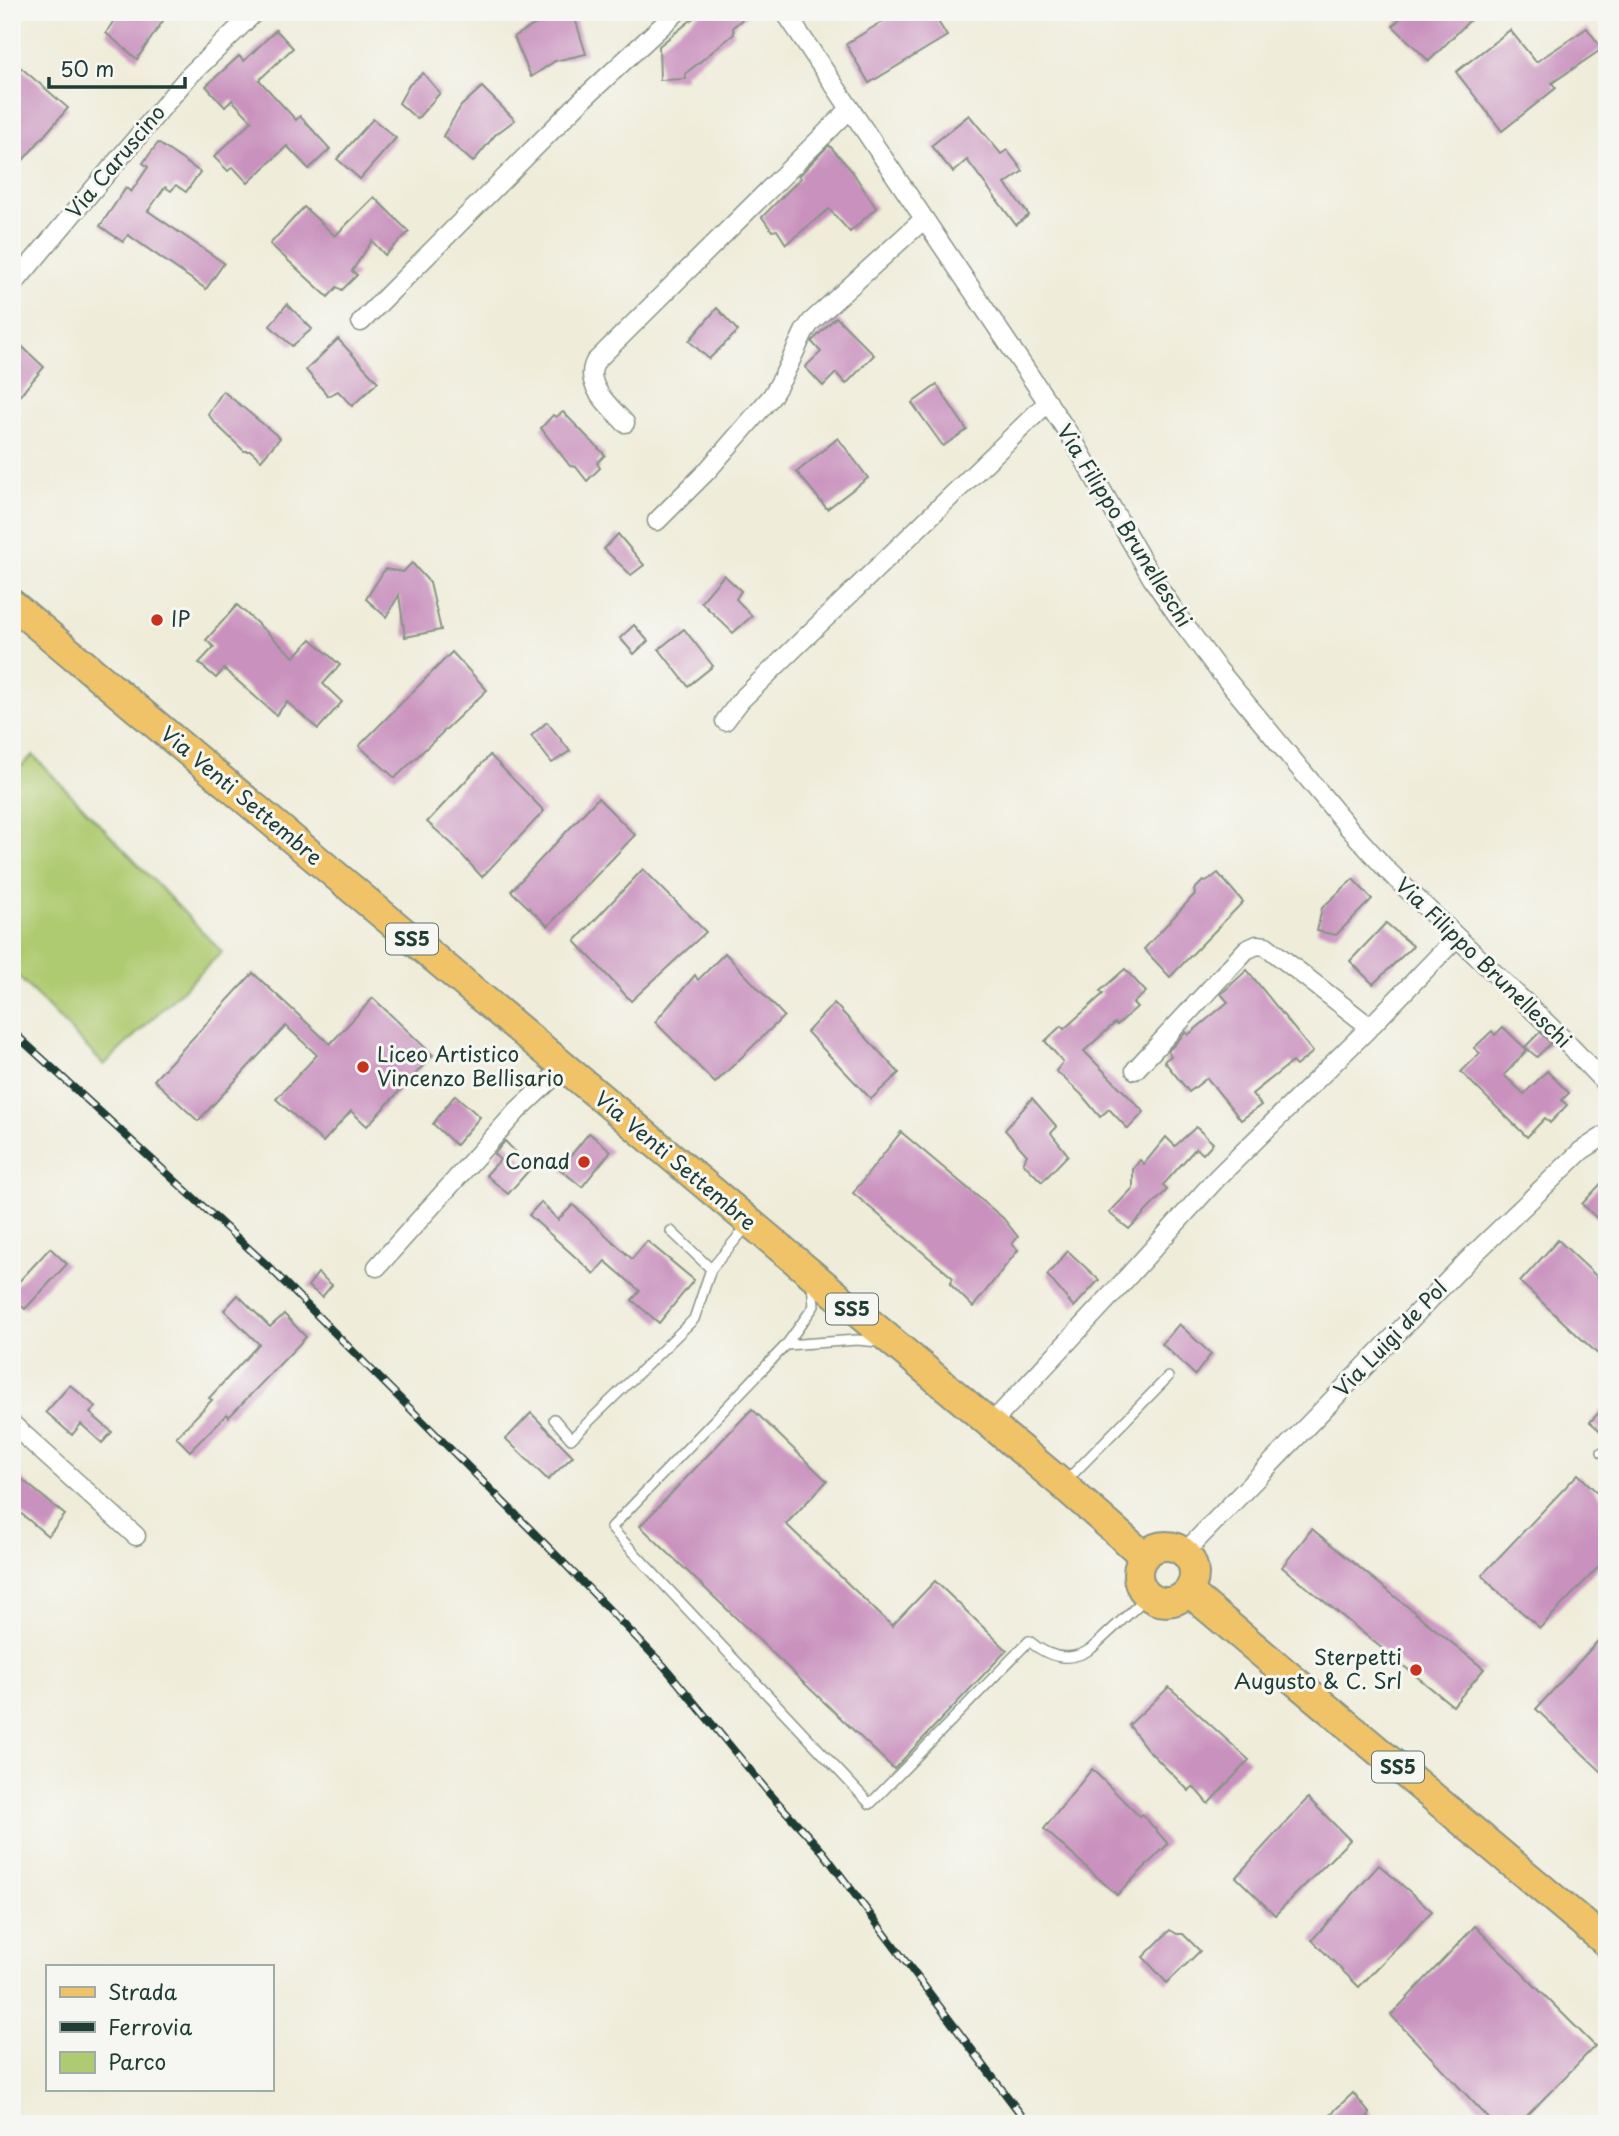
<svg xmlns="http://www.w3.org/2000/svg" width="1619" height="2136" font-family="'Playpen Sans',sans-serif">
<rect width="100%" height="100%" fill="#f6f6f2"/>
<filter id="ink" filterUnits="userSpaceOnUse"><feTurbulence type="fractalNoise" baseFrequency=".0143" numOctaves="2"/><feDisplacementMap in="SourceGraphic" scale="14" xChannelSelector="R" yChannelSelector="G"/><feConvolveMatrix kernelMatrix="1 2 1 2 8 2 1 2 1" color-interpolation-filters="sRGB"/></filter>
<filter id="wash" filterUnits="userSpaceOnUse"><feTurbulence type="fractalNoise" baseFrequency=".00686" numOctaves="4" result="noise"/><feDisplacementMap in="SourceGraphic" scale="28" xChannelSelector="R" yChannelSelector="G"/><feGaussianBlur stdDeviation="1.57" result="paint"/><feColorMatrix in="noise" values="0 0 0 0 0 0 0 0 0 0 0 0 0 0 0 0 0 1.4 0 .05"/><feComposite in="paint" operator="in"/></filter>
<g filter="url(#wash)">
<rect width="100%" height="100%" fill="#efecd9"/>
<path fill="#afcb71" stroke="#678452" stroke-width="2" d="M 33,755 L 222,952 L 104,1065 L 12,970 L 12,775 Z"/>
<g id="blocks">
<g fill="#c991be">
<path d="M 122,12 L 169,12 L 137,59 L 106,33 L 114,20 Z"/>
<path d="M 573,12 L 586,54 L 555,61 L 531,77 L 514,37 L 541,21 Z"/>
<path d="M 701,12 L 751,12 L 733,27 L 734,34 L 685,74 L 686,79 L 660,80 L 659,46 Z"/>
<path d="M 898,12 L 932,12 L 947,36 L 869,83 L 846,44 Z"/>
<path d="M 1406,12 L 1478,12 L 1429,61 L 1393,26 Z"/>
<path d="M 1587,28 L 1602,49 L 1552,83 L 1556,88 L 1502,131 L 1456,72 L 1510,30 L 1536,62 Z"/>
<path d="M 276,30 L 293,48 L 259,80 L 296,120 L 300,116 L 330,149 L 309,169 L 287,146 L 248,183 L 233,167 L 228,171 L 214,157 L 252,121 L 232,100 L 225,107 L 206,86 L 239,56 L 244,61 Z"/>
<path d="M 12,60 L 68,108 L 12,173 Z"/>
<path d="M 423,73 L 440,93 L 417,119 L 399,103 L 409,85 Z"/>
<path d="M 482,87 L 515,120 L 495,135 L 473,162 L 443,136 L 461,106 Z"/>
<path d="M 969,115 L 1001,154 L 1007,150 L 1023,171 L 1005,184 L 1029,215 L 1016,225 L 967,160 L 953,172 L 931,146 Z"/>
<path d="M 373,119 L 396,138 L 360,179 L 337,159 Z"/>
<path d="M 158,143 L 200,172 L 186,192 L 176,185 L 171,191 L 165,187 L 148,211 L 224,263 L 206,289 L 128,235 L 123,242 L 100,226 L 126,188 L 131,192 L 148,167 L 143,163 Z"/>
<path d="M 829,145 L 852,171 L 876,208 L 850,232 L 829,209 L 786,244 L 777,230 L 772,231 L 762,217 L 801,178 L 799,176 Z"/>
<path d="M 374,197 L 409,232 L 385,255 L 372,241 L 352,271 L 357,275 L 342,290 L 337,287 L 328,297 L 270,244 L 304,207 L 335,236 Z"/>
<path d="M 287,304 L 312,329 L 292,346 L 270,326 Z"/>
<path d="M 717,308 L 738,331 L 709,359 L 689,341 Z"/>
<path d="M 836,317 L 874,355 L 846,384 L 836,373 L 823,386 L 805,367 L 821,352 L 812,342 L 813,340 Z"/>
<path d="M 12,337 L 44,367 L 12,405 Z"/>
<path d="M 338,339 L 378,382 L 352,406 L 338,391 L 328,396 L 306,370 Z"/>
<path d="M 937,385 L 967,430 L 943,446 L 912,403 Z"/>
<path d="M 223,391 L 280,438 L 261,460 L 251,451 L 244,451 L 215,423 L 208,414 Z"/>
<path d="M 563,412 L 605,455 L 597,463 L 600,468 L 587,481 L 576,467 L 570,466 L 541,428 L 553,415 L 556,417 Z"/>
<path d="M 838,438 L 868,478 L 827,509 L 797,472 Z"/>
<path d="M 618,534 L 644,565 L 631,575 L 604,549 Z"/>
<path d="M 412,563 L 430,583 L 441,630 L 405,637 L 399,595 L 386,617 L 366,599 L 385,569 L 403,572 Z"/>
<path d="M 724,575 L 741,591 L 736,599 L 752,616 L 733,633 L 701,602 Z"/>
<path d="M 237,605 L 294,657 L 311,639 L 340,665 L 323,684 L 342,702 L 318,729 L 287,702 L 276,715 L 224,669 L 216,678 L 199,663 L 214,647 L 206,640 Z"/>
<path d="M 634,625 L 648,641 L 634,654 L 620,638 Z"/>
<path d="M 684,629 L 713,666 L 688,686 L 659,649 Z"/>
<path d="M 452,652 L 487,690 L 395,778 L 359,746 Z"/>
<path d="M 547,722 L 570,751 L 552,763 L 531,736 Z"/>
<path d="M 490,755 L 544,811 L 482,877 L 452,844 L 427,822 Z"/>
<path d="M 598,798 L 635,835 L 548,926 L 511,891 Z"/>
<path d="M 643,869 L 706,932 L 631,1001 L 575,941 Z"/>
<path d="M 1218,873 L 1243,902 L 1170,977 L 1144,949 L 1195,894 L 1194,890 L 1203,881 L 1206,882 Z"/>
<path d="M 1353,879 L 1372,899 L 1336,935 L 1317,931 L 1322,908 Z"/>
<path d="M 1386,923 L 1413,946 L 1373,984 L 1350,961 Z"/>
<path d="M 725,953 L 784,1016 L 715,1083 L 655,1022 L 695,975 L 698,980 Z"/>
<path d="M 1125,969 L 1146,992 L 1133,1003 L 1137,1007 L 1117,1025 L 1115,1023 L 1084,1051 L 1144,1112 L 1128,1129 L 1109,1109 L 1100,1117 L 1081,1094 L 1056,1071 L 1063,1062 L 1045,1041 L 1061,1026 L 1064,1029 L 1103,994 L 1100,991 Z"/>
<path d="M 1247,970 L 1313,1052 L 1296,1066 L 1292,1062 L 1252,1094 L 1261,1105 L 1241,1120 L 1207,1078 L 1189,1092 L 1164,1061 L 1171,1056 L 1168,1051 L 1186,1032 L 1188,1035 L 1228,1002 L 1221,994 Z"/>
<path d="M 253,973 L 330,1044 L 373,998 L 433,1055 L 367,1126 L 351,1111 L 323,1142 L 276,1099 L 317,1055 L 286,1026 L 198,1121 L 154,1080 Z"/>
<path d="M 834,1003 L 899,1073 L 871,1099 L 807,1032 Z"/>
<path d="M 1503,1027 L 1527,1050 L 1504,1075 L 1524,1094 L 1547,1071 L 1569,1093 L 1562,1100 L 1567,1105 L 1550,1123 L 1545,1118 L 1527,1137 L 1461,1072 L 1480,1053 L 1474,1048 L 1492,1031 L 1495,1035 Z"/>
<path d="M 1540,1032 L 1551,1043 L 1537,1057 L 1525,1047 Z"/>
<path d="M 455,1095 L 480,1117 L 456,1145 L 433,1124 Z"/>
<path d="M 1032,1098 L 1057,1127 L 1051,1133 L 1068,1155 L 1042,1182 L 1023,1163 L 1027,1155 L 1005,1130 Z"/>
<path d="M 1196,1127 L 1213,1143 L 1203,1154 L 1196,1148 L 1163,1185 L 1167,1190 L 1129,1229 L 1109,1213 L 1133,1188 L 1133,1169 L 1140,1160 L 1144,1164 L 1166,1137 L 1175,1146 Z"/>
<path d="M 901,1132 L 1003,1218 L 1018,1237 L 1012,1244 L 1018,1250 L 973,1307 L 950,1284 L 953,1278 L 853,1193 Z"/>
<path d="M 589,1133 L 611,1151 L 582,1187 L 560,1169 Z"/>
<path d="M 505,1141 L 531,1168 L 508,1194 L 486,1175 L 500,1160 L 494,1154 Z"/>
<path d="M 1607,1177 L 1607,1228 L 1582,1204 Z"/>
<path d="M 541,1202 L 558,1220 L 573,1205 L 632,1259 L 647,1241 L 694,1280 L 659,1323 L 632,1300 L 640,1291 L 605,1261 L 594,1274 L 529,1215 Z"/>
<path d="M 1558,1240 L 1607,1286 L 1607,1347 L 1599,1355 L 1520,1282 Z"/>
<path d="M 50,1248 L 67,1264 L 25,1309 L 12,1297 L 12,1289 Z"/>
<path d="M 1068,1251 L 1099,1280 L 1074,1307 L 1047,1275 Z"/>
<path d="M 318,1273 L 332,1285 L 322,1297 L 308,1286 Z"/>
<path d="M 238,1295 L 270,1327 L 284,1314 L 306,1337 L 229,1417 L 227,1414 L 190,1451 L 176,1437 L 212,1400 L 209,1398 L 259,1344 L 224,1310 Z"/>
<path d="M 1179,1324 L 1211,1354 L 1195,1375 L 1162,1344 Z"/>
<path d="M 70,1385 L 96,1407 L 90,1413 L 112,1432 L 102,1443 L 81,1424 L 72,1435 L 46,1412 Z"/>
<path d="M 1607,1404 L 1607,1437 L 1590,1422 Z"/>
<path d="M 752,1409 L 827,1481 L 786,1524 L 892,1626 L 935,1581 L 1007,1650 L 894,1769 L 640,1526 Z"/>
<path d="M 531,1413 L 573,1456 L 548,1480 L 506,1439 Z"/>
<path d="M 12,1471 L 65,1515 L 48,1536 L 12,1506 Z"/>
<path d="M 1578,1474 L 1607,1502 L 1607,1558 L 1540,1628 L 1494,1588 L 1482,1575 Z"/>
<path d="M 1312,1529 L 1484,1669 L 1453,1706 L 1282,1567 Z"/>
<path d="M 1598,1641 L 1607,1650 L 1607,1777 L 1536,1709 Z"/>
<path d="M 1169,1687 L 1249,1760 L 1208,1804 L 1193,1786 L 1189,1791 L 1147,1749 L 1129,1725 Z"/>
<path d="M 1092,1769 L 1139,1816 L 1142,1814 L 1168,1844 L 1117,1895 L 1044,1829 Z"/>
<path d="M 1308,1798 L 1350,1840 L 1275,1915 L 1236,1877 Z"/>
<path d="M 1379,1865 L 1432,1911 L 1359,1987 L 1312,1940 Z"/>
<path d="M 1475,1926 L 1595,2046 L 1519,2124 L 1494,2124 L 1391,2015 Z"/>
<path d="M 1170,1930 L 1177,1934 L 1183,1934 L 1200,1951 L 1167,1983 L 1143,1957 Z"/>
<path d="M 1353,2093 L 1370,2114 L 1363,2124 L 1320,2124 Z"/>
</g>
</g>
</g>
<g filter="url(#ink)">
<use href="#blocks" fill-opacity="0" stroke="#879486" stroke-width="2"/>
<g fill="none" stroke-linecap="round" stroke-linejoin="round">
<defs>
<g id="service">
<path d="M 671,1231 L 711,1269 L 748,1225"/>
<path d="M 812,1284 L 814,1306 L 786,1345 L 611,1528 L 870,1804 L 1029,1641 C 1048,1657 1070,1664 1092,1648 L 1148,1596"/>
<path d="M 786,1345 L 857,1340 L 879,1342"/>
<path d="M 554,1419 L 571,1439 L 694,1319 L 711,1269"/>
<path d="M 1602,1452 L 1607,1457"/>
<path d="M 1066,1481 L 1168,1377"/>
</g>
<g id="minor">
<path d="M 785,12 L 1073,440 L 1152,578 L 1180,619 L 1216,667 L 1349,828 L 1387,870 L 1564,1040 L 1607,1085"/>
<path d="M 12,286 L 187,78 L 255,12"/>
<path d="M 361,322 L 583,99 L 677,12"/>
<path d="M 625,423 C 611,407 583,385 595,362 L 850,109"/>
<path d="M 657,521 L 707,471 L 772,396 L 783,377 L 804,332 L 811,322 L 924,219"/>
<path d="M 725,721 L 741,700 L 1048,402"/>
<path d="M 1135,1070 L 1246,950 L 1257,945 L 1266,946 L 1370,1027"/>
<path d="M 377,1267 L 517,1111 L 564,1067"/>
<path d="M 12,1424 L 136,1536"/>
<path d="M 990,1425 L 1114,1292 L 1217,1178 L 1370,1027 L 1456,938"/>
<path d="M 1184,1553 L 1471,1257 L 1581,1151 L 1607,1134"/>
</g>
<g id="primary">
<path d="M 12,604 L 1062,1484 L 1144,1556"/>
<circle cx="1166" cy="1574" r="28"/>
<path d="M 1189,1592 L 1607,1943"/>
</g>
</defs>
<use href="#service" stroke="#879486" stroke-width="12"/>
<use href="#minor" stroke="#879486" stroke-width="21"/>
<use href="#primary" stroke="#879486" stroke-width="32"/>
<use href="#service" stroke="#fff" stroke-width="9"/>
<use href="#minor" stroke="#fff" stroke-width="18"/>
<use href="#primary" stroke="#f1c369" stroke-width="28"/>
<defs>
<path id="rail" d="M 12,1031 L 269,1267 L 562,1561 L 664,1666 L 769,1793 L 823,1852 L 1028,2124"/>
</defs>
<use href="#rail" stroke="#1f3d34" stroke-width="8"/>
<use href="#rail" stroke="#f6f6f2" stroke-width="5" stroke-dasharray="16" stroke-linecap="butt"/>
</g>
</g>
<g fill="#c8321e" stroke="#f6f6f2" stroke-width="2.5">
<circle cx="157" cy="620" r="7"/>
<circle cx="363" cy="1067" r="7"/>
<circle cx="584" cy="1162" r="7"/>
<circle cx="1416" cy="1670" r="7"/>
</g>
<g text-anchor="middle" stroke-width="6" stroke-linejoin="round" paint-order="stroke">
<g fill="#f6f6f2" stroke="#60746d" stroke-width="2">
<rect x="386" y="923.5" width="52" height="31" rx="5"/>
<rect x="826" y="1293.5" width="52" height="31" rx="5"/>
<rect x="1372" y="1751.5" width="52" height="31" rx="5"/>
</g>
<g font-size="19" font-weight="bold" fill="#1f3d34">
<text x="412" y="946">SS5</text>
<text x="852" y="1316">SS5</text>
<text x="1398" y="1774">SS5</text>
</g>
<g font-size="21" fill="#1f3d34" stroke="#f6f6f2">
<text transform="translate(116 162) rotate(-50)" y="7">Via Caruscino</text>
<text transform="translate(1124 526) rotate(58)" y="7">Via Filippo Brunelleschi</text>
<text transform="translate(241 796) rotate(40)" y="7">Via Venti Settembre</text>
<text transform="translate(1483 963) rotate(44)" y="7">Via Filippo Brunelleschi</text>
<text transform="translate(675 1161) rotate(40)" y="7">Via Venti Settembre</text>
<text transform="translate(1391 1339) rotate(-46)" y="7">Via Luigi de Pol</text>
</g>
<g font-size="21" fill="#1f3d34" stroke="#f6f6f2" text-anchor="start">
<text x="171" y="627">IP</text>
<text x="377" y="1062">Liceo Artistico<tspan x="377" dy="24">Vincenzo Bellisario</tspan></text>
<text x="570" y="1169" text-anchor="end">Conad</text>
<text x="1402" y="1665" text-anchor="end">Sterpetti<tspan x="1402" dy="24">Augusto &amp; C. Srl</tspan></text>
</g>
</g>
<rect width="1619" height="2136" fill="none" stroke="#f6f6f2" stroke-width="42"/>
<rect x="46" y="1965" width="228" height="126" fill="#f6f6f2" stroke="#a0aca6" stroke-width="2"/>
<rect x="60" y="1987" width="35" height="10" fill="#f1c369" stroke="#a0aca6" stroke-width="2"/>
<text x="108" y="2000" font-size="21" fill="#1f3d34">Strada</text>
<rect x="60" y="2022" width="35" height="10" fill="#1f3d34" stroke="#a0aca6" stroke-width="2"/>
<text x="108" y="2035" font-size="21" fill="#1f3d34">Ferrovia</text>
<rect x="60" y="2052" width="35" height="21" fill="#afcb71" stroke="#a0aca6" stroke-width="2"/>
<text x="108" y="2070" font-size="21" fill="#1f3d34">Parco</text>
<path d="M49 77v10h136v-10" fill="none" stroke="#1f3d34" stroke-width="3.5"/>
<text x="60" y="77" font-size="21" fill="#1f3d34" stroke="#f6f6f2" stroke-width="5" paint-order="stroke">50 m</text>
</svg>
